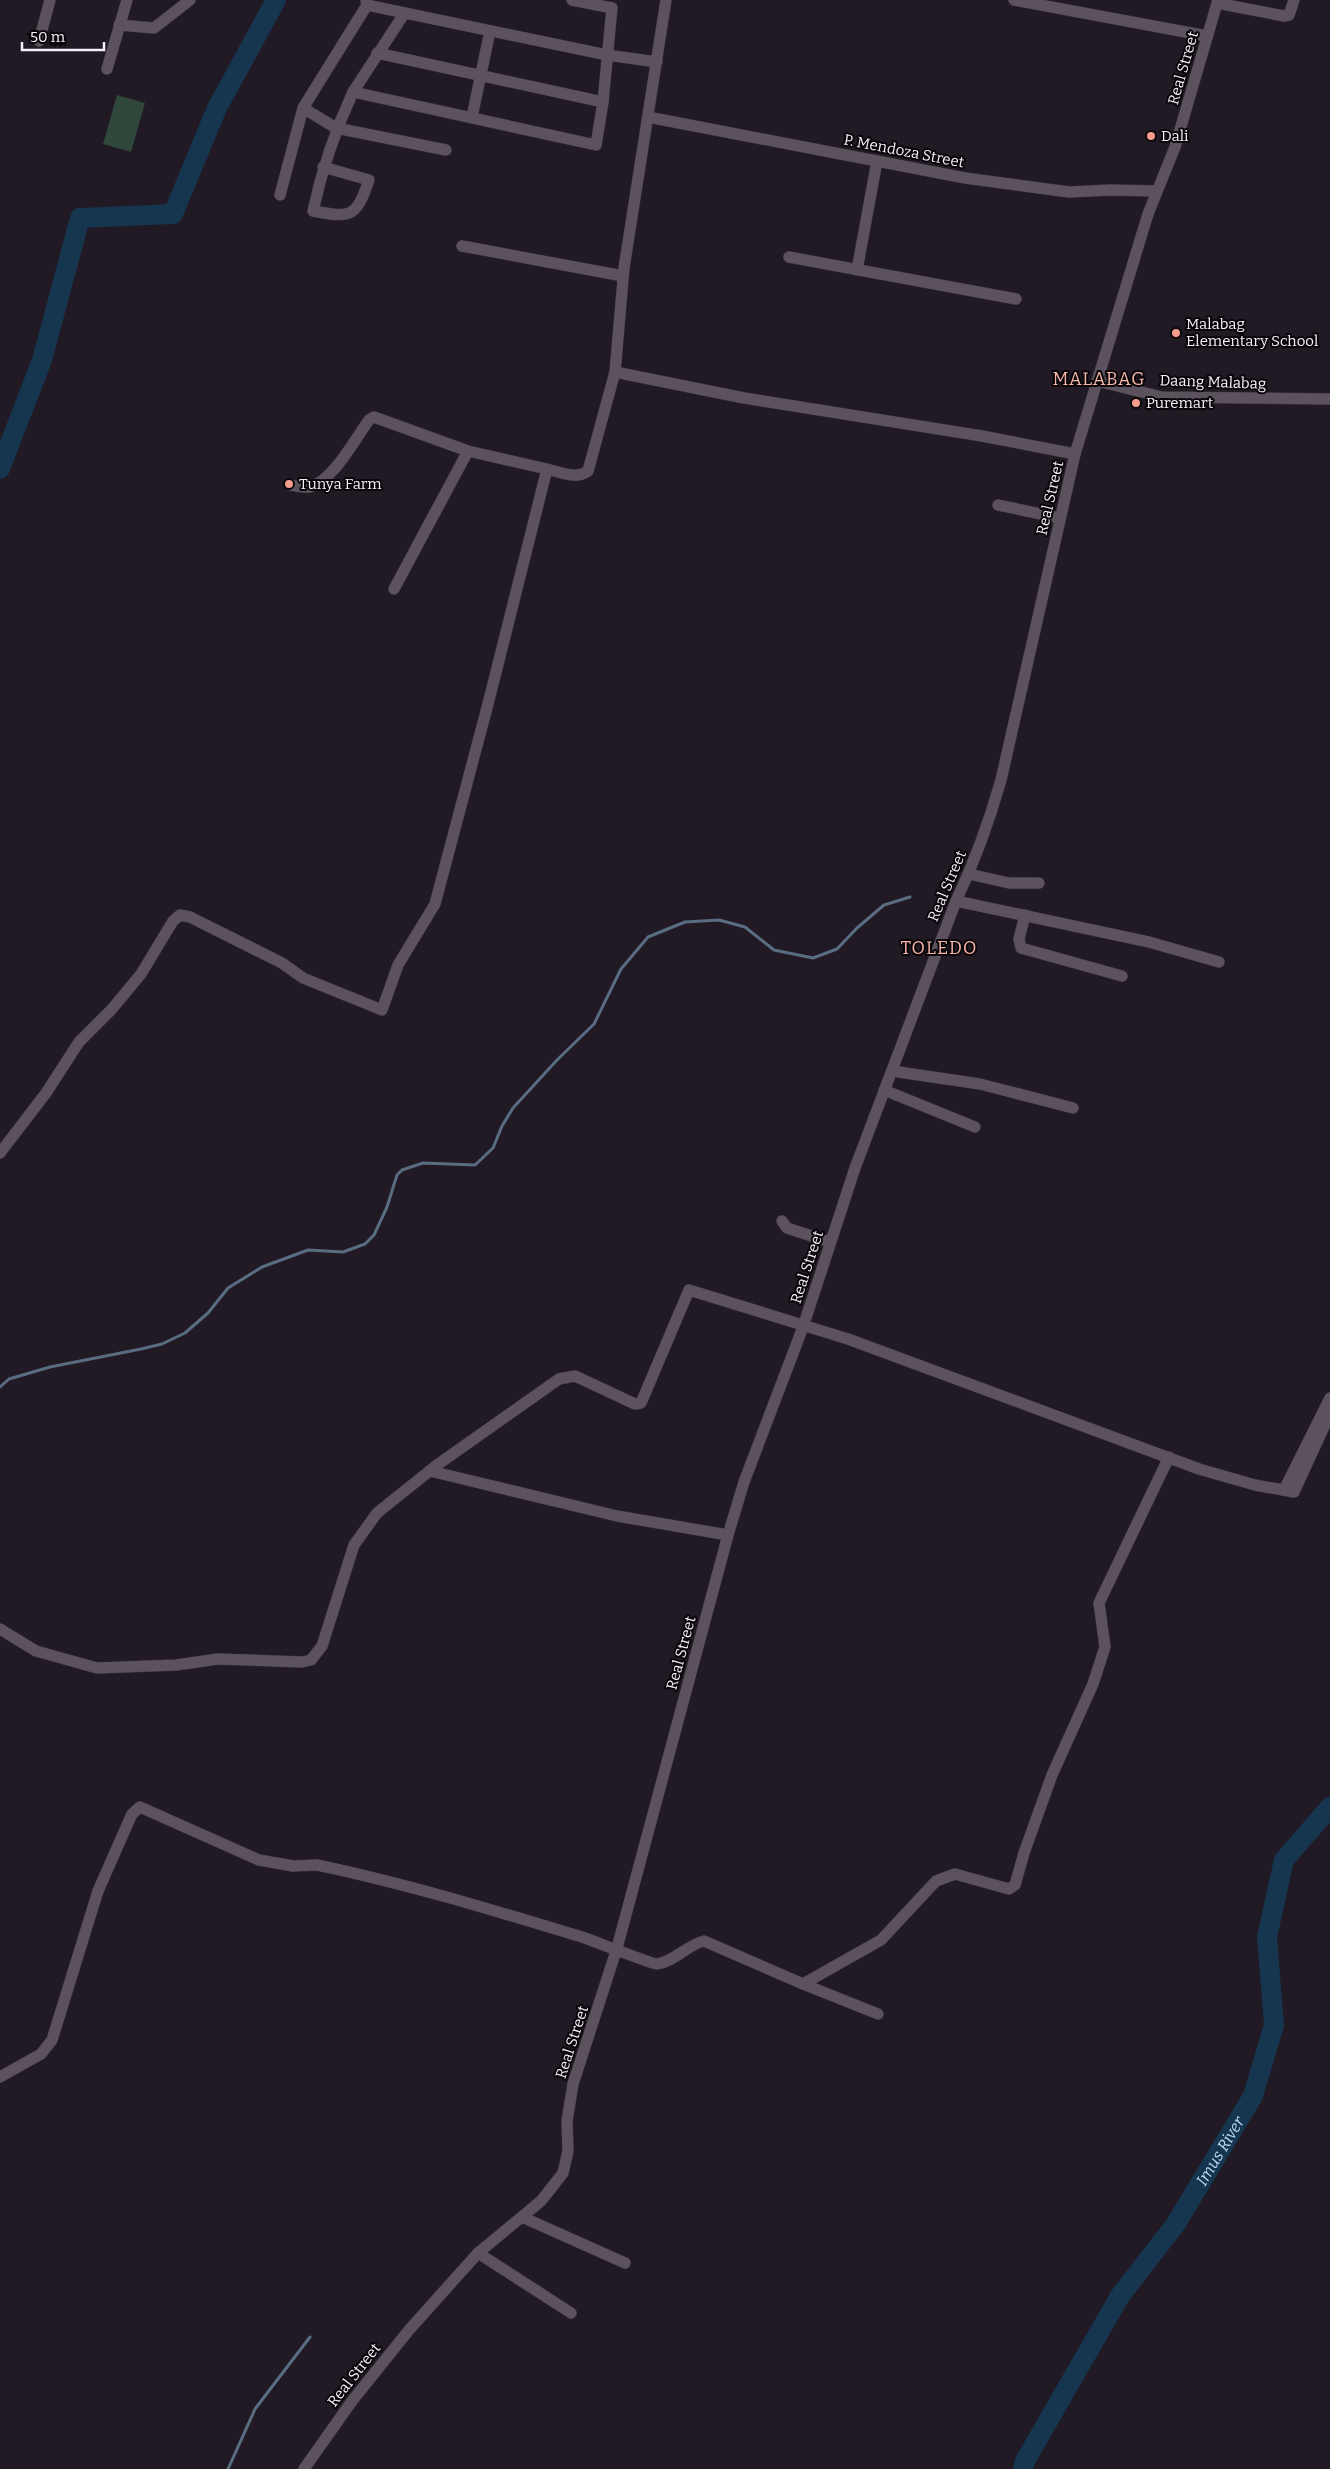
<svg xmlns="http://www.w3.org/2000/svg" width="1330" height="2469" font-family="Bitter,serif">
<rect width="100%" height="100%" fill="#211923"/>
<path fill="#30483b" d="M 117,95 L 145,103 L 131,152 L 103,144 Z"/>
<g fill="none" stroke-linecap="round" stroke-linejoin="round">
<g stroke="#596d82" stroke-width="3">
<path d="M 0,1387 L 9,1379 L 50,1367 L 141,1349 L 162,1344 L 185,1333 L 208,1313 L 228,1288 L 262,1267 L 308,1250 L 343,1252 L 365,1244 L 374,1235 L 387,1207 L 397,1175 L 402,1170 L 423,1163 L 475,1165 L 493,1148 L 502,1126 L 513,1108 L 557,1060 L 594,1024 L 621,969 L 648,937 L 685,922 L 719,920 L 745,927 L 774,950 L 813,958 L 837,949 L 857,928 L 884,905 L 910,897"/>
<path d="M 228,2469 L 255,2409 L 310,2337"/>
</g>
<g stroke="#16354f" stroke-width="20">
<path d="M 0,469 L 42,360 L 80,218 L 173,214 L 217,108 L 276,0"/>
<path id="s1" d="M 1023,2469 L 1025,2461 L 1120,2296 L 1175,2225 L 1253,2096 L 1274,2025 L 1267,1937 L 1284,1860 L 1330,1807"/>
</g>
<defs>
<g id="minor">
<path d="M 1014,0 L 1207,36"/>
<path d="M 1217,3 L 1284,16 L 1289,15 L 1294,0"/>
<path d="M 367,5 L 607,55 L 657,62"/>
<path d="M 404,14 L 353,92 L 596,145 L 603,102 L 612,8 L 572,0"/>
<path d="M 119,25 L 154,28 L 190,0"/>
<path d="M 39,41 L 50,0"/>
<path d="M 377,53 L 603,102"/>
<path d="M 107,69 L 127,0"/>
<path d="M 303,108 L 336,128 L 446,150"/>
<path d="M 472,117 L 490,31"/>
<path d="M 648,117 L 965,178 L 1069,192 L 1111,190 L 1156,191"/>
<path d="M 323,167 L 369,180 C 356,218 351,218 313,211 C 322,169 335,131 353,92"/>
<path d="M 280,195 L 303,108 L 367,5 L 366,0"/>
<path d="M 462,246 L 623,276"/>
<path d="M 789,257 L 1016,299"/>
<path d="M 857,270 L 877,161"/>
<path d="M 615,372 L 744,398 L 982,436 L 1075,454"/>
<path d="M 1097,381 L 1162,397 L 1330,399"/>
<path d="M 290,485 C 296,486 304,488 310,487 C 333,481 355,439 369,420 L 374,417 L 468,451 L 547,469"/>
<path d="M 998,505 L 1060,518"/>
<path d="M 394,589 L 468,451"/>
<path d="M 969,874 L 1009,883 L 1039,883"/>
<path d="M 956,901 L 1149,942 L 1219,962"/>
<path d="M 1025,915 L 1019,939 L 1021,948 L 1122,976"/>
<path d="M 892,1071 L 980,1084 L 1073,1108"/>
<path d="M 884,1090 L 975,1127"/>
<path d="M 0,1153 L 46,1093 L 79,1042 L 112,1009 L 141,974 L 173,921 L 180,915 L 190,917 L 282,963 L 303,978 L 382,1010 L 398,965 L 435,904 L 488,704 L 547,469 C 560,472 576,480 588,471 L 615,372 L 624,268 L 666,0"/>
<path d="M 782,1221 L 787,1228 L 830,1242"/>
<path d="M 430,1471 L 617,1516 L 728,1535"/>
<path d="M 1284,1490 L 1330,1398"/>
<path d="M 0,1629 L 36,1651 L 97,1668 L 176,1665 L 218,1659 L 302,1662 L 311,1660 L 322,1646 L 354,1545 L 377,1513 L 437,1465 L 559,1379 L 575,1376 L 635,1404 L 641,1403 L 689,1290 L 848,1339 L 1199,1469 L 1255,1485 L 1294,1492 L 1330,1414"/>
<path d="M 803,1984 L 878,2014"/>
<path d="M 0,2077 L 41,2054 L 52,2040 L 98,1891 L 132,1814 L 140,1807 L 259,1860 L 293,1866 L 317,1865 C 408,1884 496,1911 585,1938 C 596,1942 652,1964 657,1964 C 674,1962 687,1945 704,1941 L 803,1984 L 881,1940 L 936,1881 L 955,1874 L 1009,1889 L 1015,1885 L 1024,1853 L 1052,1775 L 1093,1684 L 1105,1647 L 1099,1603 L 1169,1457"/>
<path d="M 522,2217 L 625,2263"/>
<path d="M 478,2253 L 571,2313"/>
<path d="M 304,2469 L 352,2401 L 409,2330 L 478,2253 L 541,2201 L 563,2173 L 568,2151 L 567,2121 L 573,2084 L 617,1948 L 728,1535 L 744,1482 L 803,1327 L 855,1168 L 956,901 C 975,861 989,822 1001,780 L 1075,454 L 1148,214 L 1175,147 L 1218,0"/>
</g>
</defs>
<use href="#minor" stroke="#39333b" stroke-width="12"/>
<use href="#minor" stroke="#5c525e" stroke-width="11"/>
</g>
<g fill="#f59d90" stroke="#080609" stroke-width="2">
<circle cx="1151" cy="136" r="5"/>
<circle cx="1176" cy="333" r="5"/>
<circle cx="1136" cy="403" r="5"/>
<circle cx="289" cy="484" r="5"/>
</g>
<g text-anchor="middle" stroke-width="4" stroke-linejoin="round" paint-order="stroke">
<g font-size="15" fill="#f6f0f8" stroke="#080609">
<text transform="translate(1183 68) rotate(-74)" y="5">Real Street</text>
<text transform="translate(904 151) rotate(11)" y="5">P. Mendoza Street</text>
<text transform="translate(1213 382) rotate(2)" y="5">Daang Malabag</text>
<text transform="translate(1050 498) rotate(-77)" y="5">Real Street</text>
<text transform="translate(947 886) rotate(-67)" y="5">Real Street</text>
<text transform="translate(807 1267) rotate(-72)" y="5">Real Street</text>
<text transform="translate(681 1653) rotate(-75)" y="5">Real Street</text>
<text transform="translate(572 2042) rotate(-72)" y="5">Real Street</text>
<text transform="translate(354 2375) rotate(-52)" y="5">Real Street</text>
</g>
<g font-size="15" fill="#f6f0f8" stroke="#080609" text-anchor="start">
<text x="1161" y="141">Dali</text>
<text x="1186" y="329">Malabag<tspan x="1186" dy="17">Elementary School</tspan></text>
<text x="1146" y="408">Puremart</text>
<text x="299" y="489">Tunya Farm</text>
</g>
<g font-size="16" font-style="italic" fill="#badaf8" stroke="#080609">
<text dy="6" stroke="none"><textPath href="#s1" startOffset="375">Imus River</textPath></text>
</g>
<g font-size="18" letter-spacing="1" fill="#f7b5aa" stroke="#080609">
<text x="1099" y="385">MALABAG</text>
<text x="939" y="954">TOLEDO</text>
</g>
</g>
<path d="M22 42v8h82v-8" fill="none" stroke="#f6f0f8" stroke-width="2.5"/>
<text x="30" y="42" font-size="15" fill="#f6f0f8" stroke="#080609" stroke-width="4" paint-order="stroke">50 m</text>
</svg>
